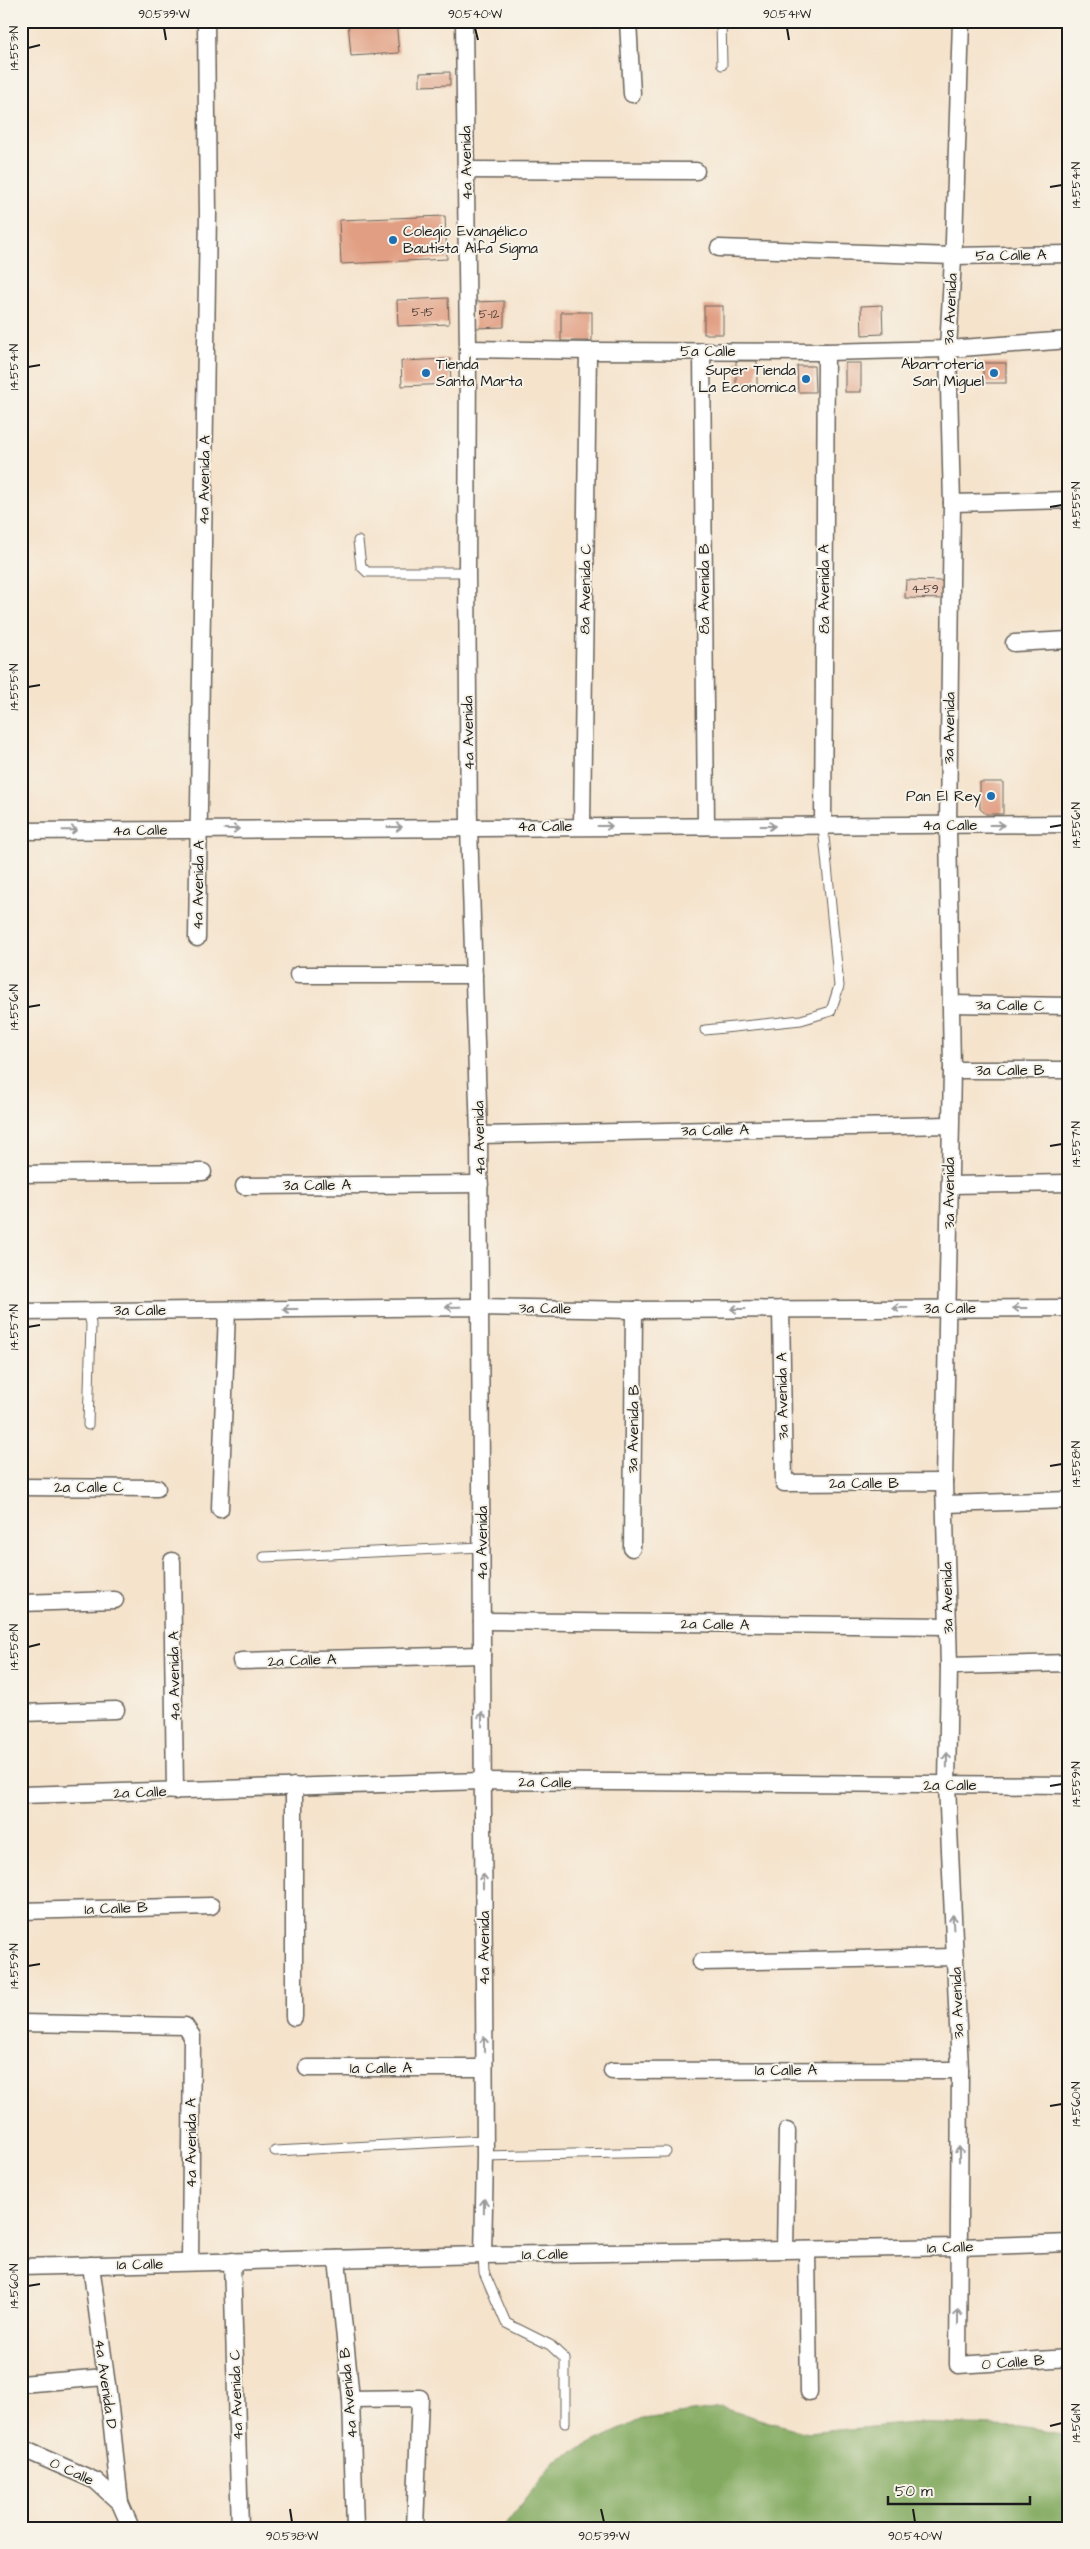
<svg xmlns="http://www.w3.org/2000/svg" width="1090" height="2549" font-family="'Architects Daughter',sans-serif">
<rect width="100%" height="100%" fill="#f7f3e8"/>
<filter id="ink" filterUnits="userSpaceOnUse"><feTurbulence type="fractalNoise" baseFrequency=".02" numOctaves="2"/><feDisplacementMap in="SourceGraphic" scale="10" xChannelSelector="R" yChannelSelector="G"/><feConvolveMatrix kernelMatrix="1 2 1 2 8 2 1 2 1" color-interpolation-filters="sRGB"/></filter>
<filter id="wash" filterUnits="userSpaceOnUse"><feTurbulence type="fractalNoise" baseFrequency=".0096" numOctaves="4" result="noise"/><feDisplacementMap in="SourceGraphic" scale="20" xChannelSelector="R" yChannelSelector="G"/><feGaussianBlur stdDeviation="1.12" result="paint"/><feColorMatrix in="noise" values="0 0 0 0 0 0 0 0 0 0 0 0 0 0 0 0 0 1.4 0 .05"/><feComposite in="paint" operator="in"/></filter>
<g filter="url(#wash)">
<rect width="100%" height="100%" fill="#f5e3cc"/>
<path fill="#83aa60" stroke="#50633e" d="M 722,2408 L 807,2433 L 913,2423 L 1021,2427 L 1069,2435 L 1069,2528 L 503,2528 L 556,2460 L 642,2419 Z"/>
<g id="blocks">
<g fill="#e19e82">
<path d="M 348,21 L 396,21 L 399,53 L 351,56 Z"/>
<path d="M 450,72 L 450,85 L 420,86 L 420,73 Z"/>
<path d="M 445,216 L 447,259 L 341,264 L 339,220 Z"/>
<path d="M 448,298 L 449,324 L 398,326 L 397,300 Z"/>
<path d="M 504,301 L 504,327 L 475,328 L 474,302 Z"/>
<path d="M 882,305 L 883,334 L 862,335 L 861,306 Z"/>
<rect x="704" y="306" width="19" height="28"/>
<rect x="561" y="312" width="31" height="29"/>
<path d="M 450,359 L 451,384 L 402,386 L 401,361 Z"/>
<rect x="736" y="361" width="21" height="25"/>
<rect x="845" y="363" width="16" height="29"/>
<rect x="983" y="363" width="23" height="20"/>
<path d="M 797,366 L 814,366 L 815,392 L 798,392 Z"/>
<path d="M 906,580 L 944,581 L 944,599 L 905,598 Z"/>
<path d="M 980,782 L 1003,782 L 1003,814 L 986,814 L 980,809 Z"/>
<path d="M 1069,836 L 1069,879 L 1064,879 L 1063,837 Z"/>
</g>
</g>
</g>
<g filter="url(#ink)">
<use href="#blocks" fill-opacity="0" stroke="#68625a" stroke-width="1"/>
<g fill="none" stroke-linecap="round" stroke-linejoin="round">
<defs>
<g id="lane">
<path d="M 721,21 L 722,65"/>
<path d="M 358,541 L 361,566 L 367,572 L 467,572"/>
<path d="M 705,1030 L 801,1020 L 831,1011 L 839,986 L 823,826"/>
<path d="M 88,1311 L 91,1324 L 88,1425"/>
<path d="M 264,1557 L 482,1547"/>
<path d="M 275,2151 L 485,2140"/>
<path d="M 485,2156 L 666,2152"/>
<path d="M 483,2255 L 484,2272 L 506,2323 L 550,2345 L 565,2359 L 565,2423"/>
</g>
<g id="street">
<path d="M 464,21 L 468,349 L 467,572 L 469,827 L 479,1135 L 485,2156 L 483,2255"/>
<path d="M 628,21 L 632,94"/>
<path d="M 961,21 L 954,241 L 948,349 L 952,503 L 948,825 L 952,1070 L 944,1482 L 949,1666 L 947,1785 L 960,2070 L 958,2365 L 1069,2358"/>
<path d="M 466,170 L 696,171"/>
<path d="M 719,248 L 953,256 L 1069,254"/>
<path d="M 468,349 L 588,351 L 826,352 L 948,349 L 1069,340"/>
<path d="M 702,351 L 706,826"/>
<path d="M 952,503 L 1069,500"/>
<path d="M 1014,643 L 1069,640"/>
<path d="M 582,826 L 588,351"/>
<path d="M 823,826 L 826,352"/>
<path d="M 21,831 L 1069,824"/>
<path d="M 197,938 L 208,214 L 206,21"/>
<path d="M 298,975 L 474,975"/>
<path d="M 952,1004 L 1069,1006"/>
<path d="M 952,1070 L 1069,1070"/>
<path d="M 479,1135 L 950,1125"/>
<path d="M 21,1174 L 203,1172"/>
<path d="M 950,1185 L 1069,1183"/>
<path d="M 244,1186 L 480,1184"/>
<path d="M 781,1309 L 784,1483 L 944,1482"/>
<path d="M 21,1312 L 480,1307 L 634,1310 L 1069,1308"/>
<path d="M 21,1487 L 157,1488"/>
<path d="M 945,1504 L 1069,1500"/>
<path d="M 220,1509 L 227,1310"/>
<path d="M 632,1548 L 634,1310"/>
<path d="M 172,1561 L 175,1791"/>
<path d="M 21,1603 L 115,1600"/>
<path d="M 482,1621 L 948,1626"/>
<path d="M 241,1661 L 482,1655"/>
<path d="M 949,1666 L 1069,1663"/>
<path d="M 21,1713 L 116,1710"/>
<path d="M 294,1786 L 294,2017"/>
<path d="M 21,1795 L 483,1781 L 1069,1785"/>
<path d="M 21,1911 L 211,1906"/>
<path d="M 701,1962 L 955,1957"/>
<path d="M 21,2023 L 185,2026 L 192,2036 L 190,2262"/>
<path d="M 307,2068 L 484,2068"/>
<path d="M 612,2071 L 960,2070"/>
<path d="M 785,2250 L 787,2131"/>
<path d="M 807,2250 L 809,2392"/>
<path d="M 337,2259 L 351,2399 L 355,2528"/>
<path d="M 232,2261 L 240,2528"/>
<path d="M 91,2265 L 110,2408 L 120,2503"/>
<path d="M 21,2267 L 483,2255 L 959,2247 L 1069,2243"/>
<path d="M 21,2384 L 105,2377"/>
<path d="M 351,2399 L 420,2398 L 415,2528"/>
<path d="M 21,2448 L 96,2481 L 120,2503 L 131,2528"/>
</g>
</defs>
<use href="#lane" stroke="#68625a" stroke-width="11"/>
<use href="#street" stroke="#68625a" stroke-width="19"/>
<use href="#lane" stroke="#fff" stroke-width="9"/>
<use href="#street" stroke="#fff" stroke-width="16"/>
</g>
<defs><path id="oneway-shaft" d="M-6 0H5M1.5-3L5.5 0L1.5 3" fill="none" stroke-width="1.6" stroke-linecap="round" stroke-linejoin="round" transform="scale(1.25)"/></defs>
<g stroke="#999">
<use href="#oneway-shaft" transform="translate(997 825)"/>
<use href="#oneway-shaft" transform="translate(605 826)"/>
<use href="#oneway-shaft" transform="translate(768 826)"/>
<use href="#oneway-shaft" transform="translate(395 827)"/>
<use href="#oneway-shaft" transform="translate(232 829)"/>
<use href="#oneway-shaft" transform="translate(70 830) rotate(-1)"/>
<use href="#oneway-shaft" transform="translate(453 1307) rotate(179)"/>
<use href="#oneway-shaft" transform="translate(900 1308) rotate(179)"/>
<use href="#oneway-shaft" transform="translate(1020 1308) rotate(-180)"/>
<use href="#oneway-shaft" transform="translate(290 1309) rotate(180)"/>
<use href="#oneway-shaft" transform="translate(738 1309) rotate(180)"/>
<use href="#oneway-shaft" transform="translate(482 1719) rotate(-90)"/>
<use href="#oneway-shaft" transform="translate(947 1760) rotate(-89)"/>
<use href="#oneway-shaft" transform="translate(483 1881) rotate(-90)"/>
<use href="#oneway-shaft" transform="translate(953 1922) rotate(-93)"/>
<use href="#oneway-shaft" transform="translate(484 2044) rotate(-90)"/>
<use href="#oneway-shaft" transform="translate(959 2154) rotate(-90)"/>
<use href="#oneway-shaft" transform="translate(484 2206) rotate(-89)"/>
<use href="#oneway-shaft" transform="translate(958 2317) rotate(-90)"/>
</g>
</g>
<path fill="none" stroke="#1c1c1c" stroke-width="2" d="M 164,28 L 166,40M 475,28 L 478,40M 787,28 L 789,40M 28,48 L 40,45M 1050,187 L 1062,185M 28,367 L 40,365M 1050,507 L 1062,505M 28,687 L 40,685M 1050,827 L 1062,825M 28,1007 L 40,1005M 1050,1146 L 1062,1144M 28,1327 L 40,1325M 1050,1466 L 1062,1464M 28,1647 L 40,1644M 1050,1786 L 1062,1784M 28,1966 L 40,1964M 1050,2106 L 1062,2104M 28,2286 L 40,2284M 1050,2426 L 1062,2423M 290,2509 L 292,2522M 601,2509 L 604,2522M 913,2509 L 915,2522"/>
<g fill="#1f6fb2" stroke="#f7f3e8" stroke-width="2">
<circle cx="393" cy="240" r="5"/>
<circle cx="426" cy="373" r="5"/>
<circle cx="994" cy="373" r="5"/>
<circle cx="806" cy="379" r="5"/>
<circle cx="991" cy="796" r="5"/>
</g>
<g text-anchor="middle" stroke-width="4" stroke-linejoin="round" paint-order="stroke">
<g font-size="12" fill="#4d3c36">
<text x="423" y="316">5-15</text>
<text x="489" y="318">5-12</text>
<text x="925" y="593">4-59</text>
</g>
<g font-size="15" fill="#1c1c1c" stroke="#f7f3e8">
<text transform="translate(466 163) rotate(-91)" y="5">4a Avenida</text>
<text transform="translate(1011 255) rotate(-1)" y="5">5a Calle A</text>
<text transform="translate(950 309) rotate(-87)" y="5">3a Avenida</text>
<text x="708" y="356">5a Calle</text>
<text transform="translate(204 480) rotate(-89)" y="5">4a Avenida A</text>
<text transform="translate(585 589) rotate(-89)" y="5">8a Avenida C</text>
<text transform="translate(704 589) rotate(-90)" y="5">8a Avenida B</text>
<text transform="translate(824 589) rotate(-90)" y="5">8a Avenida A</text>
<text transform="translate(949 728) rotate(-89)" y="5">3a Avenida</text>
<text transform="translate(468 733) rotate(-91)" y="5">4a Avenida</text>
<text x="950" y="830">4a Calle</text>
<text x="545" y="831">4a Calle</text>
<text transform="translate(140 830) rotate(-1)" y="5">4a Calle</text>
<text transform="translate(198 885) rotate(-89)" y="5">4a Avenida A</text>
<text transform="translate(1010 1005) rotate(1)" y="5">3a Calle C</text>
<text x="1010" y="1075">3a Calle B</text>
<text transform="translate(715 1130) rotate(-1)" y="5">3a Calle A</text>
<text transform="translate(479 1138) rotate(-91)" y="5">4a Avenida</text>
<text x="317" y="1190">3a Calle A</text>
<text transform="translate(949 1193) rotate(-90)" y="5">3a Avenida</text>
<text transform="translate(545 1308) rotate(1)" y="5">3a Calle</text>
<text x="950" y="1313">3a Calle</text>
<text x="140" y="1315">3a Calle</text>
<text transform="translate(782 1396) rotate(-91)" y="5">3a Avenida A</text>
<text transform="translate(633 1429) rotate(-89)" y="5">3a Avenida B</text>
<text x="864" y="1488">2a Calle B</text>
<text x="89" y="1492">2a Calle C</text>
<text transform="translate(482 1543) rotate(-90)" y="5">4a Avenida</text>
<text transform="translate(947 1598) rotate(-91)" y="5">3a Avenida</text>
<text transform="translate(715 1624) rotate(1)" y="5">2a Calle A</text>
<text transform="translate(302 1660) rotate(-2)" y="5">2a Calle A</text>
<text transform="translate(174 1676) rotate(-91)" y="5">4a Avenida A</text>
<text transform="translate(545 1782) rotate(1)" y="5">2a Calle</text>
<text x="950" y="1790">2a Calle</text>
<text transform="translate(140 1792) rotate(-2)" y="5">2a Calle</text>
<text transform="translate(116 1908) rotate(-2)" y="5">1a Calle B</text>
<text transform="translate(484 1948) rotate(-90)" y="5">4a Avenida</text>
<text transform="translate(957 2003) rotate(-92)" y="5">3a Avenida</text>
<text x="381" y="2073">1a Calle A</text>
<text x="786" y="2075">1a Calle A</text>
<text transform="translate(191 2143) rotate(-90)" y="5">4a Avenida A</text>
<text transform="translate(950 2247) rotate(-2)" y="5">1a Calle</text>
<text transform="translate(545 2254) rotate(-1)" y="5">1a Calle</text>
<text transform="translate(140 2264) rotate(-1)" y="5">1a Calle</text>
<text transform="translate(1013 2362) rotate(-4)" y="5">0 Calle B</text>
<text transform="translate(106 2384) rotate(82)" y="5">4a Avenida D</text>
<text transform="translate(348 2393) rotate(-95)" y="5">4a Avenida B</text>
<text transform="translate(236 2395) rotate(-92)" y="5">4a Avenida C</text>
<text transform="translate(72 2471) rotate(25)" y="5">0 Calle</text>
</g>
<g font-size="15" fill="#1c1c1c" stroke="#f7f3e8" text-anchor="end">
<text x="403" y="236" text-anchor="start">Colegio Evangélico<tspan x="403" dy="17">Bautista Alfa Sigma</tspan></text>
<text x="436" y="369" text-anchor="start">Tienda<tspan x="436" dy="17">Santa Marta</tspan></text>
<text x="984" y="369">Abarrotería<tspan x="984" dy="17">San Miguel</tspan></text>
<text x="796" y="375">Super Tienda<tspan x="796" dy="17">La Economica</tspan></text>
<text x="981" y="801">Pan El Rey</text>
</g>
</g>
<rect width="1090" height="2549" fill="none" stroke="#f7f3e8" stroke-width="55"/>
<path d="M888 2496v8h142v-8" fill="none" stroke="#1c1c1c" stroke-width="2.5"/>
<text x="895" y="2496" font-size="15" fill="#1c1c1c" stroke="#f7f3e8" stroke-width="4" paint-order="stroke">50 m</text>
<rect x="28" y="28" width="1034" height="2494" fill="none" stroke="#1c1c1c" stroke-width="2"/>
<g font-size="12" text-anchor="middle" fill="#1c1c1c">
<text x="164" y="18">90.539°W</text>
<text x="475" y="18">90.540°W</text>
<text x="787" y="18">90.541°W</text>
<text transform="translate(14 48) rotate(-90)" y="4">14.553°N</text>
<text transform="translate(1076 185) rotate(-90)" y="4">14.554°N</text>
<text transform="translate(14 367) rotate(-90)" y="4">14.554°N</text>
<text transform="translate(1076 505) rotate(-90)" y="4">14.555°N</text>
<text transform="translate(14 687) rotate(-90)" y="4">14.555°N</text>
<text transform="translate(1076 825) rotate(-90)" y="4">14.556°N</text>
<text transform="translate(14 1007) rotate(-90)" y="4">14.556°N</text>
<text transform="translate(1076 1144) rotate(-90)" y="4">14.557°N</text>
<text transform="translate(14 1327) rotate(-90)" y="4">14.557°N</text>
<text transform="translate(1076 1464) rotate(-90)" y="4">14.558°N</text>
<text transform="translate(14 1647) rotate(-90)" y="4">14.558°N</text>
<text transform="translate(1076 1784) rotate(-90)" y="4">14.559°N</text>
<text transform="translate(14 1966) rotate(-90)" y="4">14.559°N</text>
<text transform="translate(1076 2104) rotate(-90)" y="4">14.560°N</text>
<text transform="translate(14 2286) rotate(-90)" y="4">14.560°N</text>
<text transform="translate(1076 2423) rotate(-90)" y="4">14.561°N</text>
<text x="292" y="2540">90.538°W</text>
<text x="604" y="2540">90.539°W</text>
<text x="915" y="2540">90.540°W</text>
</g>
</svg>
